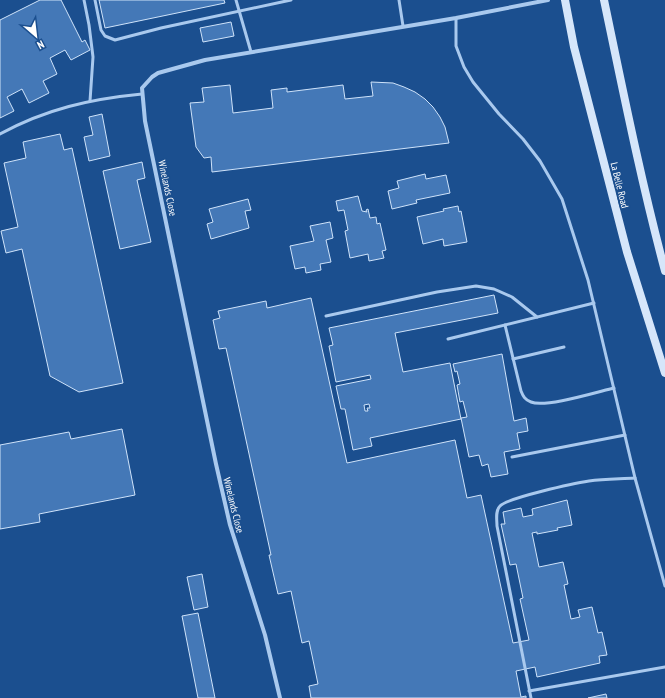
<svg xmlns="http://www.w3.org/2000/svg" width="665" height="698" font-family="'PT Sans Narrow',sans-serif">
<rect width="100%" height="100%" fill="#1b4f8f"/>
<g fill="#4478b7" stroke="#cfe3fa" fill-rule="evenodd">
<path d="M 40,0 L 61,0 L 82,42 L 85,40 L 90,50 L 71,60 L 65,50 L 50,58 L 57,74 L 43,81 L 49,93 L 29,103 L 22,89 L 7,97 L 14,111 L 0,118 L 0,20 Z"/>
<path d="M 99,0 L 224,0 L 225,3 L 105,28 Z"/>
<path d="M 231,22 L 234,36 L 203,42 L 200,28 Z"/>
<path d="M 371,82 L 393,83 L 404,87 L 415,92 L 425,99 L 433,107 L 440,117 L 445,127 L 449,143 L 212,172 L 211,157 L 204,158 L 196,147 L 190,103 L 204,102 L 202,88 L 230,85 L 233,113 L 273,108 L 271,90 L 287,88 L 287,92 L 343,85 L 345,99 L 373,96 Z"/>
<path d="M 102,114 L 110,156 L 89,161 L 84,137 L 93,135 L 89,117 Z"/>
<path d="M 60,134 L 64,150 L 72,148 L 123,383 L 79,392 L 50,376 L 22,249 L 6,253 L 1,231 L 18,227 L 4,163 L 26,158 L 23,142 Z"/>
<path d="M 142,162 L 145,178 L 137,180 L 151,242 L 120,249 L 103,171 Z"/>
<path d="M 425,174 L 426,179 L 446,175 L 450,193 L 416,200 L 417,203 L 392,209 L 388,191 L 399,188 L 397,181 Z"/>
<path d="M 358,196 L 362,211 L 367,212 L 366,210 L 368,209 L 370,218 L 376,217 L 377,224 L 380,223 L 386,250 L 382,251 L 384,258 L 369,261 L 368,254 L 350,258 L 345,231 L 348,230 L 344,210 L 338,211 L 336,201 Z"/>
<path d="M 248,199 L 251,210 L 245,211 L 249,228 L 211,239 L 207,224 L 213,222 L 209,209 Z"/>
<path d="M 458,206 L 459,212 L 461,211 L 467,242 L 444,246 L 443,239 L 423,244 L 417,217 L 444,211 L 443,209 Z"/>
<path d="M 330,222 L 333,238 L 326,240 L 331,262 L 320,264 L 321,270 L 306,273 L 305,267 L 295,269 L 290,246 L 314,241 L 310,226 Z"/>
<path d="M 494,295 L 498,313 L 395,333 L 403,372 L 450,363 L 461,419 L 370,438 L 372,446 L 353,450 L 345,409 L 341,409 L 336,386 L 371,379 L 370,375 L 336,382 L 329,346 L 333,345 L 329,328 ZM 369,404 L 370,408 L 367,408 L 368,411 L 365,411 L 364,405 Z"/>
<path d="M 311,298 L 347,463 L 455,440 L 467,498 L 481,495 L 513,643 L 529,640 L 520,599 L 523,598 L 516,564 L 510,565 L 501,524 L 505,524 L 503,512 L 521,508 L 523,517 L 533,515 L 532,509 L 567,500 L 572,525 L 557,528 L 558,530 L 537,534 L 537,532 L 532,533 L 539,567 L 563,562 L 568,584 L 564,585 L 571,619 L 580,617 L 578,610 L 592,607 L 598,633 L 602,632 L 607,655 L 599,656 L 600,663 L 537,677 L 535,667 L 516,671 L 521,697 L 526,696 L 526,698 L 311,698 L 309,686 L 318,684 L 309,641 L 302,643 L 291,591 L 278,594 L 269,555 L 271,555 L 226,348 L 219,349 L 213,320 L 220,318 L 218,311 L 266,301 L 267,308 Z"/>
<path d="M 502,354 L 514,421 L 526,418 L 528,431 L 517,433 L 520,449 L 504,452 L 508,474 L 491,477 L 488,464 L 482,466 L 479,455 L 469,457 L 461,418 L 467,417 L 463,401 L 460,402 L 457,385 L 460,384 L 457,371 L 455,372 L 453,364 Z"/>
<path d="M 122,429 L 135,495 L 39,514 L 40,522 L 0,529 L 0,445 L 69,432 L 71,439 Z"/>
<path d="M 202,574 L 208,607 L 194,610 L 187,577 Z"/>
<path d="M 198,613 L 215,698 L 198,698 L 182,616 Z"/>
<path d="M 606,694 L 607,698 L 588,698 Z"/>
</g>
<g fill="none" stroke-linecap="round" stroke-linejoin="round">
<g stroke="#a9c9ee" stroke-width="3">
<path d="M 84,0 L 89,25 L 93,57 L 90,101"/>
<path d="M 95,0 L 101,30 L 105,36 L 115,40 L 161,28 L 291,0"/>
<path d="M 236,0 L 251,52"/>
<path d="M 399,0 L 403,26"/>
<path d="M 456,18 L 456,46 L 464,67 L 473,82 L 499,114 L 523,139 L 540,161 L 562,199 L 588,280 L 635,478 L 665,586"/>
<path d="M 0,134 C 46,109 90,99 142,94"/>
<path d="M 326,316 L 437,292 L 476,286 L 494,289 L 512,297 L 537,317"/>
<path d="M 505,325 L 521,391 C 523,396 525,400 531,402 C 545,408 597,392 614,388"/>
<path d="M 448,339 L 594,303"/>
<path d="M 513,359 L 564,347"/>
<path d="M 512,457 L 625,435"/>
<path d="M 529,691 L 665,667"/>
<path d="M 531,698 L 497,526 C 497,520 495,511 500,506 C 507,498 575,483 589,481 C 604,479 620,479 635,478"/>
</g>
<path stroke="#a9c9ee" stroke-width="4" d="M 280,698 L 265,635 L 230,525 L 216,464 L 145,121 L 142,88 L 152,77 L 158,73 L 205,60 L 456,18 L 548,0"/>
<g stroke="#d6e6fa" stroke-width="8">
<path d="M 565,0 L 574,47 L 627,252 L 665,373"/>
<path d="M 604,0 C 623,91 641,181 665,271"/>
</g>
</g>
<g text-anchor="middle" stroke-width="3.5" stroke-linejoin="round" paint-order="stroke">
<g font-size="10" fill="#fff" stroke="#1b4f8f">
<text transform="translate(620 185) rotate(76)" y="4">La Belle Road</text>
<text transform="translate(168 188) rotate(78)" y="4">Winelands Close</text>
<text transform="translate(234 505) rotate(76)" y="4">Winelands Close</text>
</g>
</g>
<g transform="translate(36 36) rotate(152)" stroke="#1b4f8f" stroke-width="3" paint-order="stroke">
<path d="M0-3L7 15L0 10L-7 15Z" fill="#ffffff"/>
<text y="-6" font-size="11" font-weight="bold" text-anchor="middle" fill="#ffffff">N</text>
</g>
</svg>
